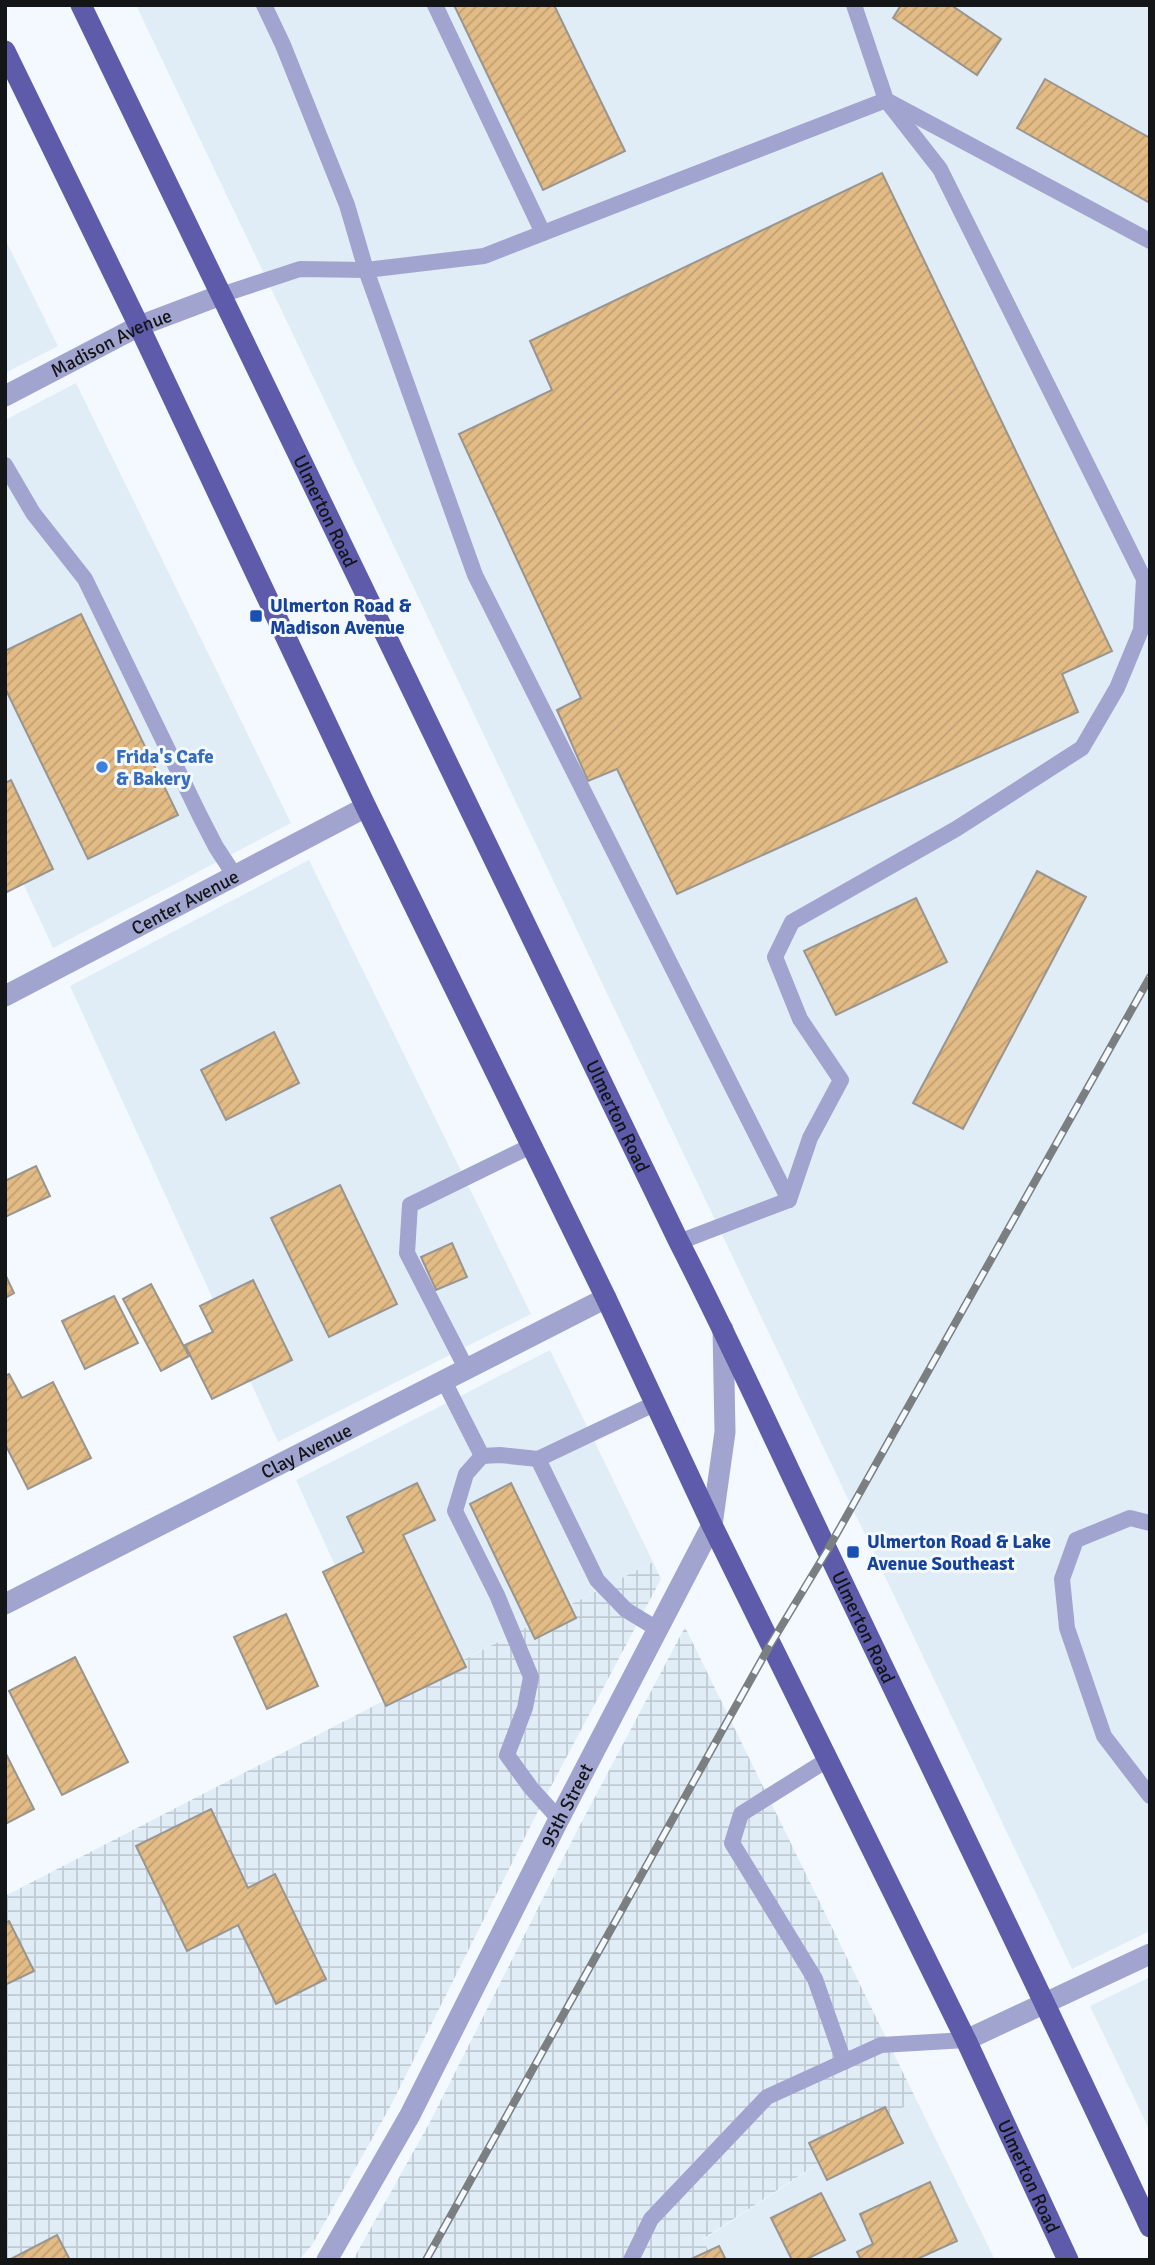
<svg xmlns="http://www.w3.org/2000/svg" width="1155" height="2265" font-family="Signika,sans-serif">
<defs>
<pattern id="industrial-grid" width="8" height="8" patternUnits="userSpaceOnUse" patternTransform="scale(1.75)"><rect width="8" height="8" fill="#e1edf6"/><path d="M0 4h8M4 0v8" fill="none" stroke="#c0cad2"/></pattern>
<pattern id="building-hatch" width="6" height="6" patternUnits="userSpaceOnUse" patternTransform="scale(1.75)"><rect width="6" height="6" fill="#e2bb85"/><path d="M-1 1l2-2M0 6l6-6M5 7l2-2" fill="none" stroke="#c1a072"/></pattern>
</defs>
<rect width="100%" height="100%" fill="#f3f9fe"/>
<g fill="#e1edf6">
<path d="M 136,5 L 1150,5 L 1150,1931 L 1072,1969 Z"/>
<path d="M 5,239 L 58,346 L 5,373 Z"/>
<path d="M 76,383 L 291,823 L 53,948 L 5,844 L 5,420 Z"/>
<path d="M 309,860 L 531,1314 L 278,1442 L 70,986 Z"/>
<path d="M 550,1350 L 653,1562 L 394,1695 L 296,1480 Z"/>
<path d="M 1150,1977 L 1150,2131 L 1090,2006 Z"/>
<path d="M 916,2099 L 995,2260 L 713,2260 L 703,2240 Z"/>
</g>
<g fill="url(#industrial-grid)">
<path d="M 653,1562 L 661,1579 L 538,1811 L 390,2107 L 312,2245 L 299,2260 L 5,2260 L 5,1896 Z"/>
<path d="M 685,1627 L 916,2099 L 703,2239 L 713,2260 L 353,2260 L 430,2122 L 579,1827 Z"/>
</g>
<g fill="url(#building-hatch)" stroke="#999590" stroke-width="2">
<path d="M 454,5 L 554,5 L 625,151 L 543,190 Z"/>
<path d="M 901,5 L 951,5 L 1001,39 L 977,75 L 893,18 Z"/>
<path d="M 1045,79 L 1150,138 L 1150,203 L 1017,128 Z"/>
<path d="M 882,173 L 1112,651 L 1062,674 L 1078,712 L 677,894 L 617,769 L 588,781 L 557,710 L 581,698 L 459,434 L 552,390 L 530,341 Z"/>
<path d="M 81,614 L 178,815 L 88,859 L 5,688 L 5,651 Z"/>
<path d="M 11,780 L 53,869 L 5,893 L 5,783 Z"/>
<path d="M 1037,871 L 1086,897 L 963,1129 L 913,1103 Z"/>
<path d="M 916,898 L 947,962 L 836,1015 L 804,951 Z"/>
<path d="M 274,1032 L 299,1083 L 226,1120 L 201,1070 Z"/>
<path d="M 36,1166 L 50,1196 L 5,1217 L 5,1181 Z"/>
<path d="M 340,1185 L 397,1304 L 329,1337 L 271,1218 Z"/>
<path d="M 452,1243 L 467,1277 L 436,1290 L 421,1257 Z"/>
<path d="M 5,1274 L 14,1293 L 5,1298 Z"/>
<path d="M 253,1280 L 292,1360 L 212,1399 L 185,1345 L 213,1332 L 200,1306 Z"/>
<path d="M 151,1284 L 189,1356 L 161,1371 L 123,1299 Z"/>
<path d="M 114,1296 L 138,1343 L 85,1369 L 62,1321 Z"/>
<path d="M 9,1374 L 22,1398 L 53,1382 L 91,1458 L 28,1489 L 5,1444 L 5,1376 Z"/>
<path d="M 417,1483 L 435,1520 L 403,1535 L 466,1667 L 386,1706 L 323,1572 L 364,1552 L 347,1517 Z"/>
<path d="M 511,1483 L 576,1618 L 535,1639 L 470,1504 Z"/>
<path d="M 286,1614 L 318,1686 L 267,1709 L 234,1637 Z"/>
<path d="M 75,1657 L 128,1762 L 62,1795 L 9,1691 Z"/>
<path d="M 5,1752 L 34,1809 L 5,1824 Z"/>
<path d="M 211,1809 L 248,1888 L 275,1874 L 326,1979 L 276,2004 L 238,1925 L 187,1951 L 136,1846 Z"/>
<path d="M 9,1921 L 34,1971 L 5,1985 L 5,1923 Z"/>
<path d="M 885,2107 L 903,2143 L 827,2180 L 809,2143 Z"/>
<path d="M 930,2182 L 957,2241 L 915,2260 L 861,2260 L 857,2252 L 873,2244 L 860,2214 Z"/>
<path d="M 821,2193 L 845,2240 L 805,2260 L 792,2260 L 771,2218 Z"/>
<path d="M 57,2235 L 70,2260 L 9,2260 Z"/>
<path d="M 719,2246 L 726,2260 L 689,2260 Z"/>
</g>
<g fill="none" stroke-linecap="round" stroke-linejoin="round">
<g stroke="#a2a4d0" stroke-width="16">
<path d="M 264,5 L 283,45 L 347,205 L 366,270 L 475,575 L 789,1200 L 679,1242"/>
<path d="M 435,5 L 543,233"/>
<path d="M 854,5 L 886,100 L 1150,241"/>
<path d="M 221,295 L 300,269 L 366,270 L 484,256 L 886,100 L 940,169 L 1144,579 L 1141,630 L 1117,688 L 1082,748 L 956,829 L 792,922 L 775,957 L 800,1019 L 841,1080 L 810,1138 L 789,1200"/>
<path d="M 5,465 L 33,513 L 85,579 L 200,816 L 216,847 L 235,876"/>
<path d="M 467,1370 L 407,1253 L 410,1205 L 533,1145"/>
<path d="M 444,1381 L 482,1456 L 500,1455 L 538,1459 L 654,1404"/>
<path d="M 482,1456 L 466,1474 L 455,1511 L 497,1595 L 531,1677 L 525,1708 L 507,1755 L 531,1788 L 559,1819"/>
<path d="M 538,1459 L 597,1580 L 626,1610 L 659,1630"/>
<path d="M 1150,1523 L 1130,1518 L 1076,1540 L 1062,1579 L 1067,1628 L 1104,1736 L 1150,1796"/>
<path d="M 827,1760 L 741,1814 L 732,1843 L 815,1979 L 844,2062"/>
<path d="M 631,2260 L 651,2219 L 767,2097 L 881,2045 L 966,2040"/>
</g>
<g stroke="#a2a4d0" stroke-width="21">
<path id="s1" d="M 5,396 L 139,326 L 221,295"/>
<path id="s2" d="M 5,996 L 366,807"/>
<path id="s3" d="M 5,1604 L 606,1298"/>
<path id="s4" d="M 327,2260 L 410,2115 L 559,1819 L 712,1525 L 725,1432 L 723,1329"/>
</g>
<path stroke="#a2a4d0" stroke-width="21" d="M 966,2040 L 1150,1954"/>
<g stroke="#5e5baa" stroke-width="21">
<path id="s5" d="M 81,5 L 679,1242 C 732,1345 779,1450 829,1554 C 936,1778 1045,2001 1150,2227"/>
<path id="s6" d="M 5,51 L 139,326 L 366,807 L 606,1298 L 712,1525 L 966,2040 L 1068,2260"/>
</g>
<defs>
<path id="rail" d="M 426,2260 L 770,1645 L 827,1551 L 1150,977"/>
</defs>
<use href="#rail" stroke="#7b7f82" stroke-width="8"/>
<use href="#rail" stroke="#f3f9fe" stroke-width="5" stroke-dasharray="16" stroke-linecap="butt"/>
</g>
<g fill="#1a4fb4" stroke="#f3f9fe" stroke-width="2.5">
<rect x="249" y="609" width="14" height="14" rx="3.5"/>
<rect x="846" y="1545" width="14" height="14" rx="3.5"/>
</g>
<circle fill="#3f7fe0" stroke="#f3f9fe" stroke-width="2.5" cx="102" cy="767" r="7"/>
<g text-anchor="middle" stroke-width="6" stroke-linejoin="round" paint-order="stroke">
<g font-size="19" fill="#131517" stroke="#f3f9fe">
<text dy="7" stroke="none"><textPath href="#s1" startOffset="119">Madison Avenue</textPath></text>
<text dy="7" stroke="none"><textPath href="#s5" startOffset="562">Ulmerton Road</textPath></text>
<text dy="7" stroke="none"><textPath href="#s2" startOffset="203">Center Avenue</textPath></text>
<text dy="7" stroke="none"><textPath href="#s5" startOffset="1234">Ulmerton Road</textPath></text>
<text dy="7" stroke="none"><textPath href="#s3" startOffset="338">Clay Avenue</textPath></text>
<text dy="7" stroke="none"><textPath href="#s5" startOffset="1801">Ulmerton Road</textPath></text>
<text dy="7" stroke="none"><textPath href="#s4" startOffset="514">95th Street</textPath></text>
<text dy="7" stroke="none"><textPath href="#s6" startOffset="2359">Ulmerton Road</textPath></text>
</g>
<g font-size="19" font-weight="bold" fill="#164399" stroke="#f3f9fe" text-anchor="start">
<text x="270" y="612">Ulmerton Road &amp;<tspan x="270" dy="22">Madison Avenue</tspan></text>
<text x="867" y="1548">Ulmerton Road &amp; Lake<tspan x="867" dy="22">Avenue Southeast</tspan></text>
</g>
<g font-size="19" font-weight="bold" fill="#366cbe" stroke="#f3f9fe" text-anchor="start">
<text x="116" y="763">Frida's Cafe<tspan x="116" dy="22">&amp; Bakery</tspan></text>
</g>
</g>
<rect width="1155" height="2265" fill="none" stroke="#131517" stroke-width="14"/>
</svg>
